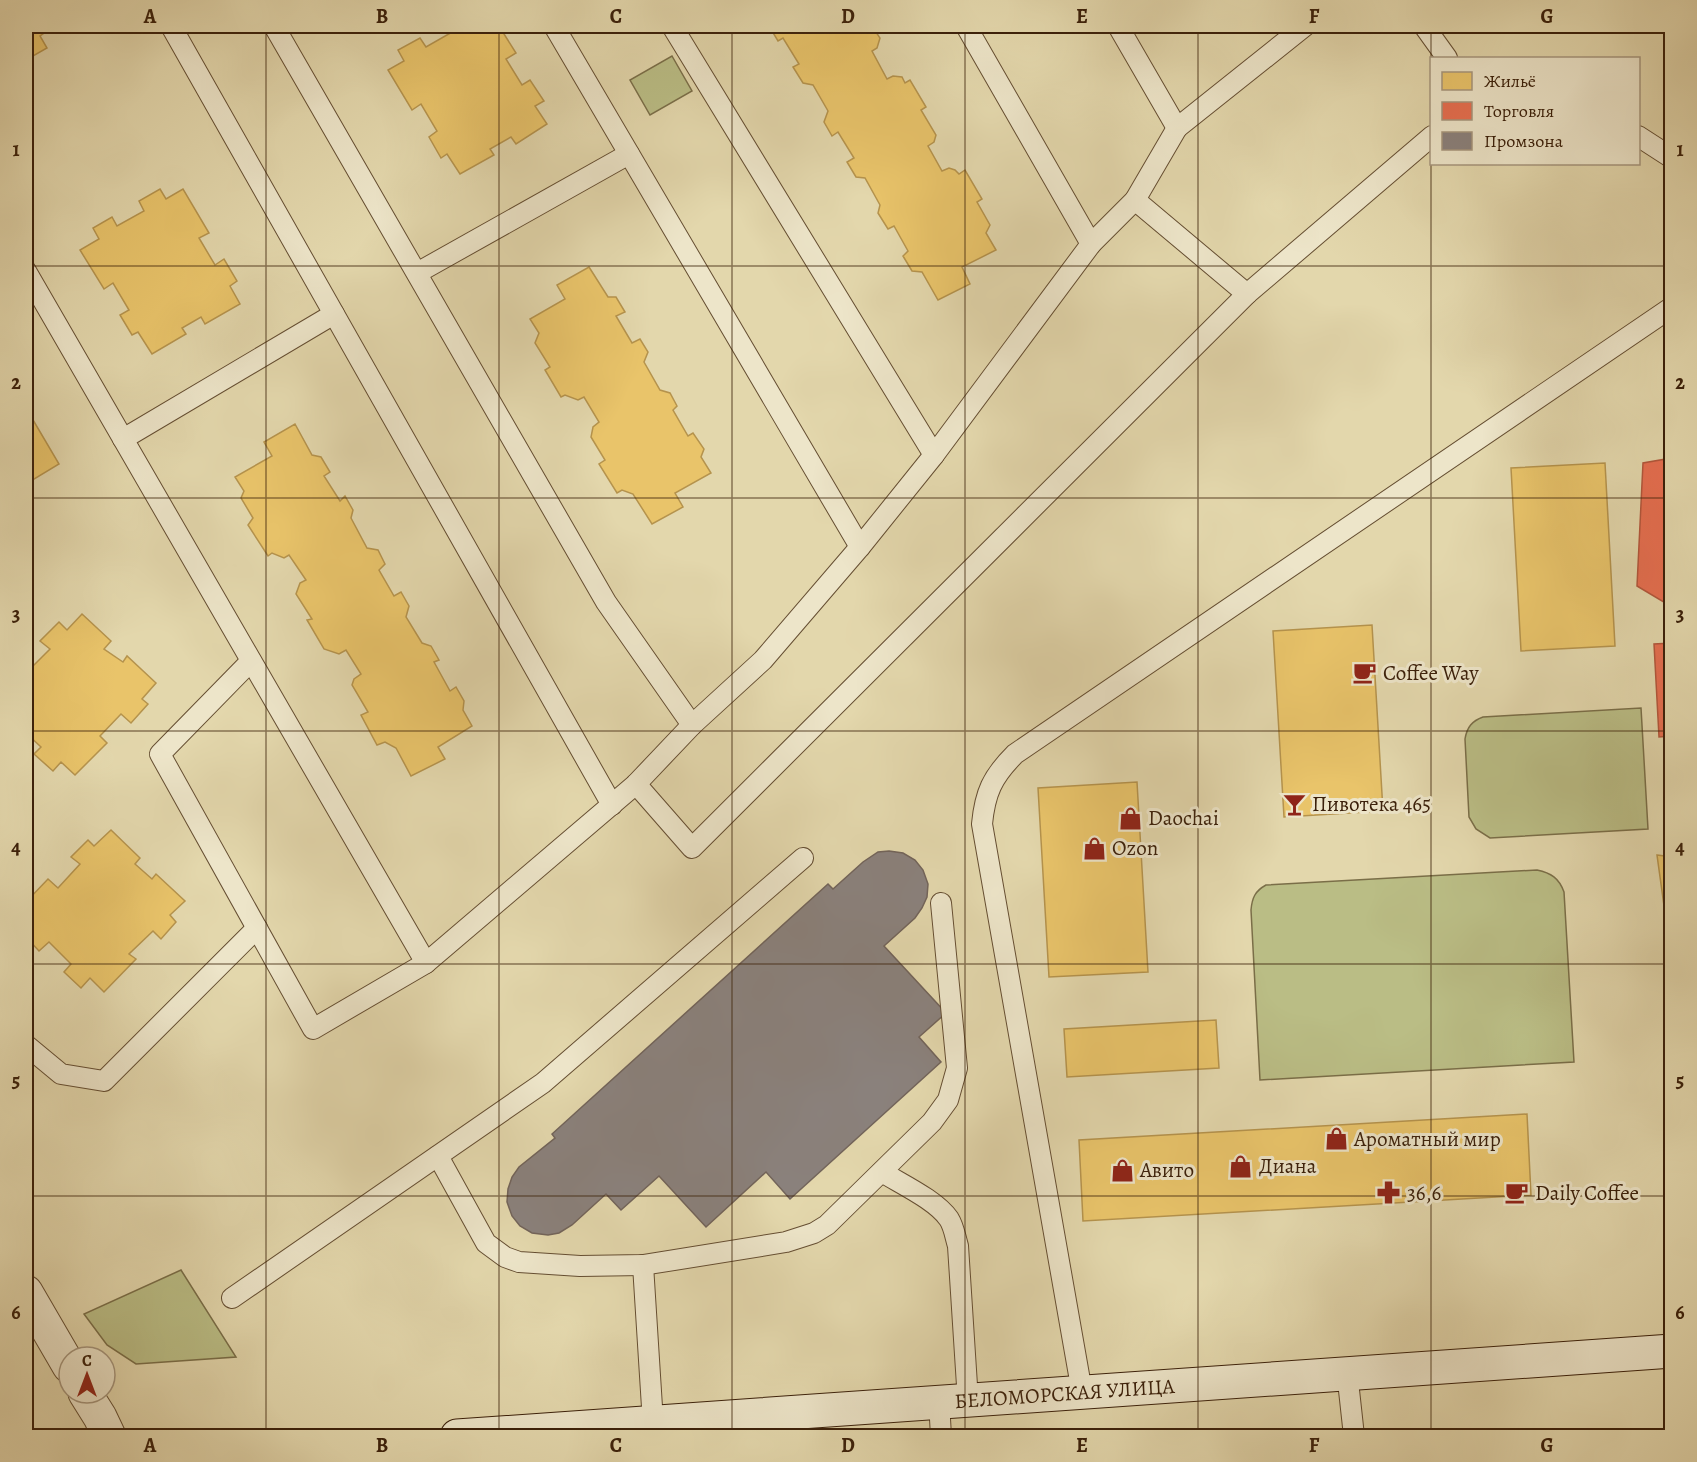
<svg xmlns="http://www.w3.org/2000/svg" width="1697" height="1462" font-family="Alegreya,serif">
<rect width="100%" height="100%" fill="#e3d7ac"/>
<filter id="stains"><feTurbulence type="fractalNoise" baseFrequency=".00333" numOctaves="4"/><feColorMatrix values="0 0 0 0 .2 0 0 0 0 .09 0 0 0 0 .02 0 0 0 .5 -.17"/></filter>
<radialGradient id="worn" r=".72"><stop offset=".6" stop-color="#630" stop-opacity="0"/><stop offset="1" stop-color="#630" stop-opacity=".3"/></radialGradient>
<g fill="#babd85" stroke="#7a6e48" stroke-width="1.5">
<path d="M 672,56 L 692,91 L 650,115 L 630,80 Z"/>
<path d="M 1641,708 L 1648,829 L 1490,838 L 1476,829 L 1469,817 L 1465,739 C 1467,727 1472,721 1483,717 Z"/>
<path d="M 1537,870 C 1551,873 1559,878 1564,892 L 1574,1062 L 1260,1080 L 1251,910 C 1252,898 1255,891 1266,885 Z"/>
<path d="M 181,1270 L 236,1357 L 136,1364 L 107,1345 L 84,1314 Z"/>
</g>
<g fill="#e9c46a" stroke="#b5934d" stroke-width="1.5">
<path d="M 26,26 L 47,26 L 47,31 L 40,36 L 47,48 L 26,60 Z"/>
<path d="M 450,26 L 499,26 L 516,53 L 506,59 L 522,85 L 530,80 L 544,101 L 535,106 L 547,124 L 516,144 L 511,137 L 490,149 L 494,155 L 460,174 L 447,154 L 441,158 L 429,137 L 437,131 L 421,104 L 412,110 L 388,70 L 404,61 L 398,50 L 420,38 L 426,47 L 454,31 Z"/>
<path d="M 769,26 L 872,26 L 880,38 L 877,48 L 872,51 L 887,79 L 893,76 L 902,77 L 905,83 L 910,80 L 926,107 L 921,110 L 936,135 L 934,142 L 928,146 L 942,171 L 949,168 L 955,170 L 959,174 L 965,170 L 982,199 L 977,202 L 990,225 L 986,233 L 996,250 L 962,267 L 970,284 L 938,300 L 922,272 L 912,271 L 903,256 L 908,251 L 894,226 L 888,229 L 878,213 L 880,205 L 865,178 L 856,177 L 847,162 L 854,158 L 838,132 L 832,136 L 824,122 L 828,111 L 813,85 L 803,83 L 793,67 L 799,64 L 783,38 L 778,41 Z"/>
<path d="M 160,189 L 166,199 L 183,189 L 209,233 L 199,238 L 215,265 L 224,259 L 237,281 L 230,286 L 240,304 L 205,324 L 201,317 L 182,328 L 186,334 L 152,354 L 138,332 L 132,335 L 120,315 L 129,310 L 113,283 L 104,289 L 80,250 L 99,239 L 93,228 L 112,217 L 117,226 L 144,211 L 139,201 Z"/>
<path d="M 589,267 L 608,297 L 616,297 L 625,312 L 616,316 L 632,343 L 640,339 L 648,352 L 644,362 L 660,390 L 670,393 L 677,406 L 673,410 L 688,436 L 693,433 L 704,449 L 701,457 L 711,473 L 675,493 L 683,507 L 652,524 L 633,494 L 622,490 L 617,493 L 599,464 L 605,460 L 591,437 L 593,427 L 599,422 L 584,397 L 578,400 L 565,395 L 561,397 L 545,370 L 550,367 L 535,343 L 539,333 L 530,319 L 565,299 L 557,285 Z"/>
<path d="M 26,408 L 59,464 L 26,484 Z"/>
<path d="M 295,424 L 312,455 L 321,457 L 330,472 L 324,476 L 340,501 L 345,496 L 353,510 L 351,518 L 367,548 L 378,550 L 385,564 L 379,570 L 394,596 L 401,592 L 409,606 L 406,617 L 422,643 L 431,646 L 439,660 L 434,662 L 450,691 L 456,687 L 464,701 L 463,710 L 472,726 L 438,747 L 445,759 L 411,776 L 396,748 L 385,742 L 377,745 L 361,715 L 368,712 L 352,685 L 354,679 L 361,674 L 346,650 L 339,654 L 324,649 L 307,620 L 312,619 L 296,594 L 300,583 L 306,580 L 289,555 L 284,558 L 272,553 L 268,556 L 248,525 L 253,518 L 241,498 L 244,491 L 235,477 L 272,456 L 264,442 Z"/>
<path d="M 1605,463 L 1615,646 L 1521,651 L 1511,468 Z"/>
<path d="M 82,614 L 111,641 L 104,649 L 123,662 L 127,656 L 156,683 L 142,699 L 148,704 L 131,723 L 121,714 L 100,736 L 107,743 L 75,775 L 61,762 L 53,771 L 34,754 L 41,747 L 26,733 L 26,667 L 29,670 L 50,649 L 40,641 L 59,622 L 67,630 Z"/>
<path d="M 1372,625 L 1383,811 L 1284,817 L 1273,631 Z"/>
<path d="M 1137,782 L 1148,972 L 1049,977 L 1038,788 Z"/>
<path d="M 111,830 L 140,858 L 135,864 L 152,879 L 156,874 L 185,901 L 170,915 L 176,922 L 161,939 L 153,931 L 129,954 L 136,959 L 104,992 L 90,978 L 81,988 L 64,972 L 71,964 L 49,942 L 39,951 L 26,937 L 26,931 L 32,924 L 26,917 L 26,902 L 48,879 L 58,888 L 80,864 L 71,857 L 88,840 L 94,846 Z"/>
<path d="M 1657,855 L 1672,857 L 1672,964 Z"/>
<path d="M 1216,1020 L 1219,1068 L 1067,1077 L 1064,1029 Z"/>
<path d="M 1527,1114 L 1531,1195 L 1083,1221 L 1079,1140 Z"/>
</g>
<g fill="#e76f51" stroke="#b3573c" stroke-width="1.5">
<path d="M 1672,458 L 1672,607 L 1637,586 L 1643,463 Z"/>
<path d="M 1672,643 L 1672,736 L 1659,737 L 1654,644 Z"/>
<path d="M 1672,1430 L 1672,1436 L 1556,1436 Z"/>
</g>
<path fill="#8a817c" stroke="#72645a" stroke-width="1.5" d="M 889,851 L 903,853 L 915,860 L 923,870 L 928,884 L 927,897 L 922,908 L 915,918 L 884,946 L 946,1013 L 919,1037 L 941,1062 L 790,1199 L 766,1172 L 706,1227 L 659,1176 L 621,1210 L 606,1194 L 572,1225 L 559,1233 L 548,1235 L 532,1233 L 520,1226 L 512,1216 L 507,1202 L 508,1189 L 512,1177 L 519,1167 L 555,1138 L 552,1134 L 828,884 L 833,889 L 863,862 L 878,852 Z"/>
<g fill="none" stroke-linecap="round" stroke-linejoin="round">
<defs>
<g id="service">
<path d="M 171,26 L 612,805"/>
<path d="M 274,26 L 606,602 L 692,725"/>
<path d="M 554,26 L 860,547"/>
<path d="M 672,26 L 934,455"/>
<path d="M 966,26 L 1091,244"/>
<path d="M 1118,26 L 1177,128 L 1305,26"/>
<path d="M 1424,26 L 1447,58"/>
<path d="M 1638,136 L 1672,158"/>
<path d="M 1135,200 L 1247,294"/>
<path d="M 26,271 L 426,963"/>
<path d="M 417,273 L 629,154"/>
<path d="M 123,439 L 334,314"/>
<path d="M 251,661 L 160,754 L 313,1029 L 426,963 L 636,784 L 692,725 L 763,660 L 860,547 L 934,455 L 1091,244 L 1135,200 L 1177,128"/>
<path d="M 636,784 L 692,848 L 1247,294 L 1432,136"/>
<path d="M 26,1045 L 61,1074 L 104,1081 L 257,928"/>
<path d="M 438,1156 L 486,1243 L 505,1257 L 519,1262 L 580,1266 L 643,1265 L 786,1242 L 814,1233 L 827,1225 L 932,1122 L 948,1100 L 957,1068 L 941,903"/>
<path d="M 882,1172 C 901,1184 936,1200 949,1219 C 954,1227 955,1236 958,1246 L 968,1401"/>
<path d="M 643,1265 L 653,1423"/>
<path d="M 232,1298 L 543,1083 L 803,858"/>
<path d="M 1347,1372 L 1354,1436"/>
<path d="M 1082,1392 L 982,824 C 985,793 992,777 1015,754 L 1672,307"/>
<path d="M 939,1402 L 941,1436"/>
</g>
<g id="minor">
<path d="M 26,1292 L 69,1366"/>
<path d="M 85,1393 L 100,1417 L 109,1436"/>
</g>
<g id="secondary">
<path id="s1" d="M 457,1436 L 1672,1351"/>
</g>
</defs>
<use href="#service" stroke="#654e32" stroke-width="22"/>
<use href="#minor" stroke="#654e32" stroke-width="35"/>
<use href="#secondary" stroke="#3b200a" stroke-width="35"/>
<use href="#service" stroke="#ede5c9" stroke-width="20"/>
<use href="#minor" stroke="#ede5c9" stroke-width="33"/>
<use href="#secondary" stroke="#ede5c9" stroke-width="33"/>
</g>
<path fill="none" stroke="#3b200a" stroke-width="1.5" stroke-opacity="0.55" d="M 266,26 L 266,1436M 499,26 L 499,1436M 732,26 L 732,1436M 965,26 L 965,1436M 1198,26 L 1198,1436M 1431,26 L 1431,1436M 26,266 L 1672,266M 26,498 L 1672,498M 26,731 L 1672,731M 26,964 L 1672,964M 26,1196 L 1672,1196"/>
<defs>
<symbol id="cafe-bare" viewBox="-9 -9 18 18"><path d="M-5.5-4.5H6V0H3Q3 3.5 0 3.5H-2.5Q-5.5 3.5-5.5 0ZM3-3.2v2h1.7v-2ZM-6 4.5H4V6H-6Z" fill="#8f2418" stroke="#ede5c9" stroke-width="2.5" paint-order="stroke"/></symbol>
<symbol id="bar-bare" viewBox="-9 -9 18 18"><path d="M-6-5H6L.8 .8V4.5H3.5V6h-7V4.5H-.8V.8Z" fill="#8f2418" stroke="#ede5c9" stroke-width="2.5" paint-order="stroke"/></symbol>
<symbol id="shop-bare" viewBox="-9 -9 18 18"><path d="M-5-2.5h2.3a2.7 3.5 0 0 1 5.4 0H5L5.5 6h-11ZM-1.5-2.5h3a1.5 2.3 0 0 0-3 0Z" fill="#8f2418" stroke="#ede5c9" stroke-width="2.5" paint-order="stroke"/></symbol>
<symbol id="pharmacy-bare" viewBox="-9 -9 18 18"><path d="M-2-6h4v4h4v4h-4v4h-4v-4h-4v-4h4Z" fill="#8f2418" stroke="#ede5c9" stroke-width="2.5" paint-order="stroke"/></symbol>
</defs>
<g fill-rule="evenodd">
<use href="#cafe-bare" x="1348" y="656" width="33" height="33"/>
<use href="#bar-bare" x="1278" y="788" width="33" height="33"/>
<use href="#shop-bare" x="1114" y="802" width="33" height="33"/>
<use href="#shop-bare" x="1078" y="832" width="33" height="33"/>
<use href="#shop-bare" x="1320" y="1122" width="33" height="33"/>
<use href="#shop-bare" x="1224" y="1150" width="33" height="33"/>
<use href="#shop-bare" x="1106" y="1154" width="33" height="33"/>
<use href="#pharmacy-bare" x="1372" y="1176" width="33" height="33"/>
<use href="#cafe-bare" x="1500" y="1176" width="33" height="33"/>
</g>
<g text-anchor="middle" stroke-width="6" stroke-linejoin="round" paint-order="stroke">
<g font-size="21" fill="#3b200a" stroke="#ede5c9" text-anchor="start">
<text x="1383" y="680">Coffee Way</text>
<text x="1312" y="811">Пивотека 465</text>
<text x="1148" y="825">Daochai</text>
<text x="1112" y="855">Ozon</text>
<text x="1354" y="1146">Ароматный мир</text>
<text x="1259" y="1173">Диана</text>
<text x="1140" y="1177">Авито</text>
<text x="1407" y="1200">36,6</text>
<text x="1535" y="1200">Daily Coffee</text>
</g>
<g font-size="21" fill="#3b200a" stroke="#ede5c9">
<text dy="7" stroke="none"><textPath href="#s1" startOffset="609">БЕЛОМОРСКАЯ УЛИЦА</textPath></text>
</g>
</g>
<rect width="1697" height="1462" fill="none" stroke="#e3d7ac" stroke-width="66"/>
<rect x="1430" y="57" width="210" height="108" fill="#ede5c9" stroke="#a6967d" stroke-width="1.5"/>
<rect x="1442" y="72" width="30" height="18" fill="#e9c46a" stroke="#a6967d" stroke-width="1.5"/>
<text x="1484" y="87" font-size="18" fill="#3b200a">Жильё</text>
<rect x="1442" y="102" width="30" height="18" fill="#e76f51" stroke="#a6967d" stroke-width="1.5"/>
<text x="1484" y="117" font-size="18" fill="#3b200a">Торговля</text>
<rect x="1442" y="132" width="30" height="18" fill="#8a817c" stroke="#a6967d" stroke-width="1.5"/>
<text x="1484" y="147" font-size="18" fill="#3b200a">Промзона</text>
<g transform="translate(87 1375)"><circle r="28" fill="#ede5c9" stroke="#a6967d" stroke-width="1.5"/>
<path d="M0-4.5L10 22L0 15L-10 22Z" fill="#8f2418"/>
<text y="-9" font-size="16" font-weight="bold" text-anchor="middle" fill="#3b200a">С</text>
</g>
<rect x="33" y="33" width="1631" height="1396" fill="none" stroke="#3b200a" stroke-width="2"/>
<g font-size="20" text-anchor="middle" font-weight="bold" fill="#3b200a">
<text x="150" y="23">A</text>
<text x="382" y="23">B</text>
<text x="616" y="23">C</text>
<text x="848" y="23">D</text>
<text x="1082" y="23">E</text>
<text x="1314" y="23">F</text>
<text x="1547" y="23">G</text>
<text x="16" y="156">1</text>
<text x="1680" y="156">1</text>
<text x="16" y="389">2</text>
<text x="1680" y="389">2</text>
<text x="16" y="621">3</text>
<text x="1680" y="621">3</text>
<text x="16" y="854">4</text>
<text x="1680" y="854">4</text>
<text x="16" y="1087">5</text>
<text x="1680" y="1087">5</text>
<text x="16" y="1319">6</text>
<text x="1680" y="1319">6</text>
<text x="150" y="1452">A</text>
<text x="382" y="1452">B</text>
<text x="616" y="1452">C</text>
<text x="848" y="1452">D</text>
<text x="1082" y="1452">E</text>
<text x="1314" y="1452">F</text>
<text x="1547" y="1452">G</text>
</g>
<rect width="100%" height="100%" filter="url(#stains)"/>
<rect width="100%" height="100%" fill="url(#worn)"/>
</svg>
